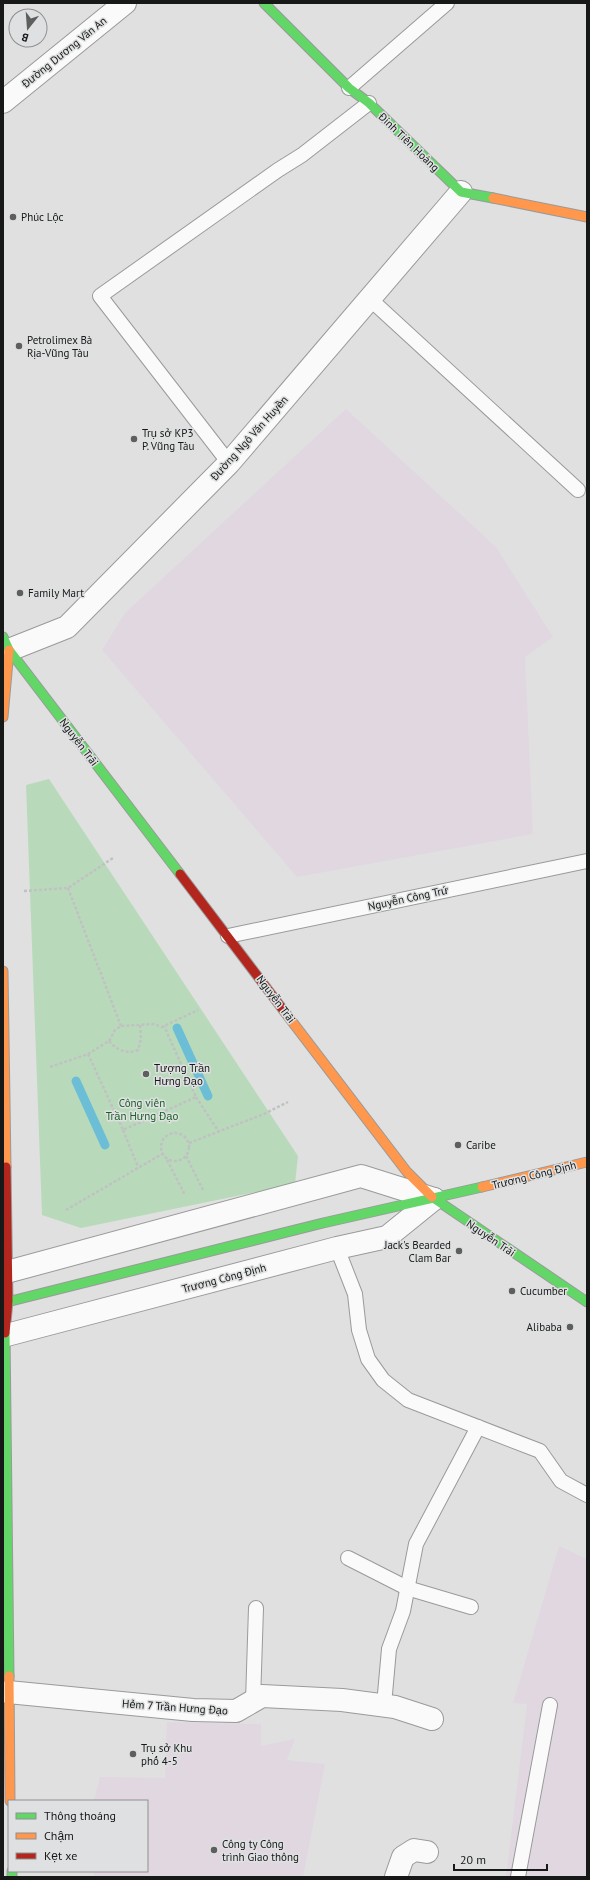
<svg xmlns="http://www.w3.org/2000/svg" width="590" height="1880" font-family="'PT Sans',sans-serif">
<rect width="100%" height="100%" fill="#e0e0e0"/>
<g fill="#e1d7e1">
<path d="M 346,409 L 496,547 L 553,637 L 525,657 L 533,834 L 297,877 L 102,650 L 125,613 Z"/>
<path d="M 559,1546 L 587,1559 L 587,1877 L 506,1877 L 527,1704 L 513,1703 Z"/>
<path d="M 167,1722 L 261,1724 L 261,1746 L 295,1739 L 287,1760 L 325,1764 L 303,1877 L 94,1877 L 94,1871 L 147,1871 L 147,1801 L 94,1801 L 94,1800 L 100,1777 L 165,1778 Z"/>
</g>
<path fill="#b8dabb" d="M 49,779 L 298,1156 L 295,1184 L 81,1228 L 42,1215 L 26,785 Z"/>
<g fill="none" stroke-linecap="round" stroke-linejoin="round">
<g stroke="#6cbed6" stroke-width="9">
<path d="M 177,1028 L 208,1096"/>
<path d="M 76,1081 L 105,1145"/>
</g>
<defs>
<g id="lane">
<path d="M 349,88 L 447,3"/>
<path d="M 370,299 L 578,490"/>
<path d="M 229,463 L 100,296 L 278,170 L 302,155 L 369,103"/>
<path d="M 228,936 L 587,861"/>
<path d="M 337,1248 L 355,1294 L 359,1330 L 368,1359 L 383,1380 L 408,1400 L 540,1451 L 561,1481 L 587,1495"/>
<path d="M 348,1558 L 407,1588 L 471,1607"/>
<path d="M 253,1701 L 256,1608"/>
<path d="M 384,1705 L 389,1649 L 403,1611 L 416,1544 L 478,1427"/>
<path d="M 518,1877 L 550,1705"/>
</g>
<g id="street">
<path d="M 3,102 L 125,3"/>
<path d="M 9,650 L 67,627 L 229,463 L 461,192"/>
<path d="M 3,1273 L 361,1176 L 434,1199"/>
<path d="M 3,1336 L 337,1248 L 387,1237 L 434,1199"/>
<path d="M 8,1692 L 193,1710 L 236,1711 L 262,1696 L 342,1700 L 395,1707 L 432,1719"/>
<path d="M 396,1877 L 403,1857 L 414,1850 L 427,1852"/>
</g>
<g id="fast">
<path d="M 264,3 L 349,88 L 369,103 L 461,192 L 493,198"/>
<path d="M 3,637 L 9,650 L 180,874"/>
<path d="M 432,1197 L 587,1302"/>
<path d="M 3,1303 L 323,1223 L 482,1187"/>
<path d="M 5,1333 L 9,1676"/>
<path d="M 12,1871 L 12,1877"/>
</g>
<g id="slow">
<path d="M 493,198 L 587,217"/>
<path d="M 3,717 L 9,650"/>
<path d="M 3,971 L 6,1167"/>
<path d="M 284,1011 L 407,1172 L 432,1197"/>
<path d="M 482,1187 L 587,1162"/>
<path d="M 9,1676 L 10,1801"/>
</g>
<g id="jam">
<path d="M 180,874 L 284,1011"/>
<path d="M 5,1333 L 8,1301 L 6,1167"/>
</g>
</defs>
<use href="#lane" stroke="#9a9a9a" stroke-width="16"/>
<use href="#street" stroke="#9a9a9a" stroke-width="24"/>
<use href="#fast" stroke="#9a9a9a" stroke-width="11"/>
<use href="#slow" stroke="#9a9a9a" stroke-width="11"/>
<use href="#jam" stroke="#9a9a9a" stroke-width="11"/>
<g stroke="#c0c1c1" stroke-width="2.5" stroke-dasharray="3 2" stroke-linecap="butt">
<path d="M 68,888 L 121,1026"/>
<path d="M 24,891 L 68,888 L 113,858"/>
<path d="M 109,1041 C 116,1049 126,1055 138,1050 L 141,1039 L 140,1025"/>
<path d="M 88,1054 L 123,1130 L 196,1097 L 164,1026"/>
<path d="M 50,1067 L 88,1054 L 109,1041 L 115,1030 L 121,1026 L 154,1024 L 162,1027 L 198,1010"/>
<path d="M 196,1097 L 219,1132"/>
<path d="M 123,1130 L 138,1167"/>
<circle cx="175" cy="1147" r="14"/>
<path d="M 189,1143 L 264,1114 L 288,1102"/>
<path d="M 186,1156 L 203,1190"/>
<path d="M 167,1160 L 185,1195"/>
<path d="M 66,1210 L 162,1154"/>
</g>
<use href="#lane" stroke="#fafafa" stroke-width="14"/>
<use href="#street" stroke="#fafafa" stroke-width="22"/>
<use href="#fast" stroke="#63d668" stroke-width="9"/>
<use href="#slow" stroke="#ff974d" stroke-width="9"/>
<use href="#jam" stroke="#b3261e" stroke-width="9"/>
</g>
<g fill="#5d5e5e" stroke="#dfe0e1" stroke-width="1.5">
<circle cx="13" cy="217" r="4"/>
<circle cx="19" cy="346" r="4"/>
<circle cx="134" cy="439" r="4"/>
<circle cx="20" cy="593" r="4"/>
<circle cx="146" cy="1074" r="4"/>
<circle cx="458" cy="1145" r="4"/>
<circle cx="459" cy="1251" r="4"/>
<circle cx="512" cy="1291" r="4"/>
<circle cx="570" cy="1327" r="4"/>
<circle cx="133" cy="1754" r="4"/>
<circle cx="214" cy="1850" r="4"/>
</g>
<g text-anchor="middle" stroke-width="3" stroke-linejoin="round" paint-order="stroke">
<g font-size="11" fill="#171818" stroke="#dfe0e1">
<text transform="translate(64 52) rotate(-39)" y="4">Đường Dương Văn An</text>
<text transform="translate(409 142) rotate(44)" y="4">Đinh Tiên Hoàng</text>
<text transform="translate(249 438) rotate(-48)" y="4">Đường Ngô Văn Huyền</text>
<text transform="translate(79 742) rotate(53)" y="4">Nguyễn Trãi</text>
<text transform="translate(408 898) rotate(-12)" y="4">Nguyễn Công Trứ</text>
<text transform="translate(276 999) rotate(53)" y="4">Nguyễn Trãi</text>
<text transform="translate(534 1175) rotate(-14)" y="4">Trương Công Định</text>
<text transform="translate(491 1238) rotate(34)" y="4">Nguyễn Trãi</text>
<text transform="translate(224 1278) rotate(-15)" y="4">Trương Công Định</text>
<text transform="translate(175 1707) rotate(4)" y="4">Hẻm 7 Trần Hưng Đạo</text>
</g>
<g font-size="11" fill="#171818" stroke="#dfe0e1" text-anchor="start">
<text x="21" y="221">Phúc Lộc</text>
<text x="27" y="344">Petrolimex Bà<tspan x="27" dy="13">Rịa-Vũng Tàu</tspan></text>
<text x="142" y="437">Trụ sở KP3<tspan x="142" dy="13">P. Vũng Tàu</tspan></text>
<text x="28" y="597">Family Mart</text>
<text x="154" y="1072">Tượng Trần<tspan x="154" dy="13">Hưng Đạo</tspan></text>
<text x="466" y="1149">Caribe</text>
<text x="451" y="1249" text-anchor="end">Jack's Bearded<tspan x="451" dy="13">Clam Bar</tspan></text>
<text x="520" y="1295">Cucumber</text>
<text x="562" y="1331" text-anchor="end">Alibaba</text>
<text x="141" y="1752">Trụ sở Khu<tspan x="141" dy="13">phố 4-5</tspan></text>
<text x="222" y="1848">Công ty Công<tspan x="222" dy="13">trình Giao thông</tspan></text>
</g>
<g font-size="11" fill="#185f25" stroke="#dfe0e1">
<text x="142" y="1107">Công viên<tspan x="142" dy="13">Trần Hưng Đạo</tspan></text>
</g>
</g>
<rect width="590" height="1880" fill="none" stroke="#171818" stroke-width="8"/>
<rect x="8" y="1800" width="140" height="72" fill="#dfe0e1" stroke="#8f9091"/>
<rect x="16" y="1813" width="20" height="6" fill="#63d668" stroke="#8f9091"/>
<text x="44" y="1820" font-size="12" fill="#171818">Thông thoáng</text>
<rect x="16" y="1833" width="20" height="6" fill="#ff974d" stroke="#8f9091"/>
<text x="44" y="1840" font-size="12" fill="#171818">Chậm</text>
<rect x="16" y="1853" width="20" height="6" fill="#b3261e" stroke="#8f9091"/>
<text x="44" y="1860" font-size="12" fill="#171818">Kẹt xe</text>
<g transform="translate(28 28) rotate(197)"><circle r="19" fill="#dfe0e1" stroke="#8f9091"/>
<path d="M0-3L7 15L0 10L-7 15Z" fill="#5d5e5e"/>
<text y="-6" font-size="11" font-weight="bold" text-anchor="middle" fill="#171818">B</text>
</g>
<path d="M454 1864v6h93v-6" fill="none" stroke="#171818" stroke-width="2"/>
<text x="460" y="1864" font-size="12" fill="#171818" stroke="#dfe0e1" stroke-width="3" paint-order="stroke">20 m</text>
</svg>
